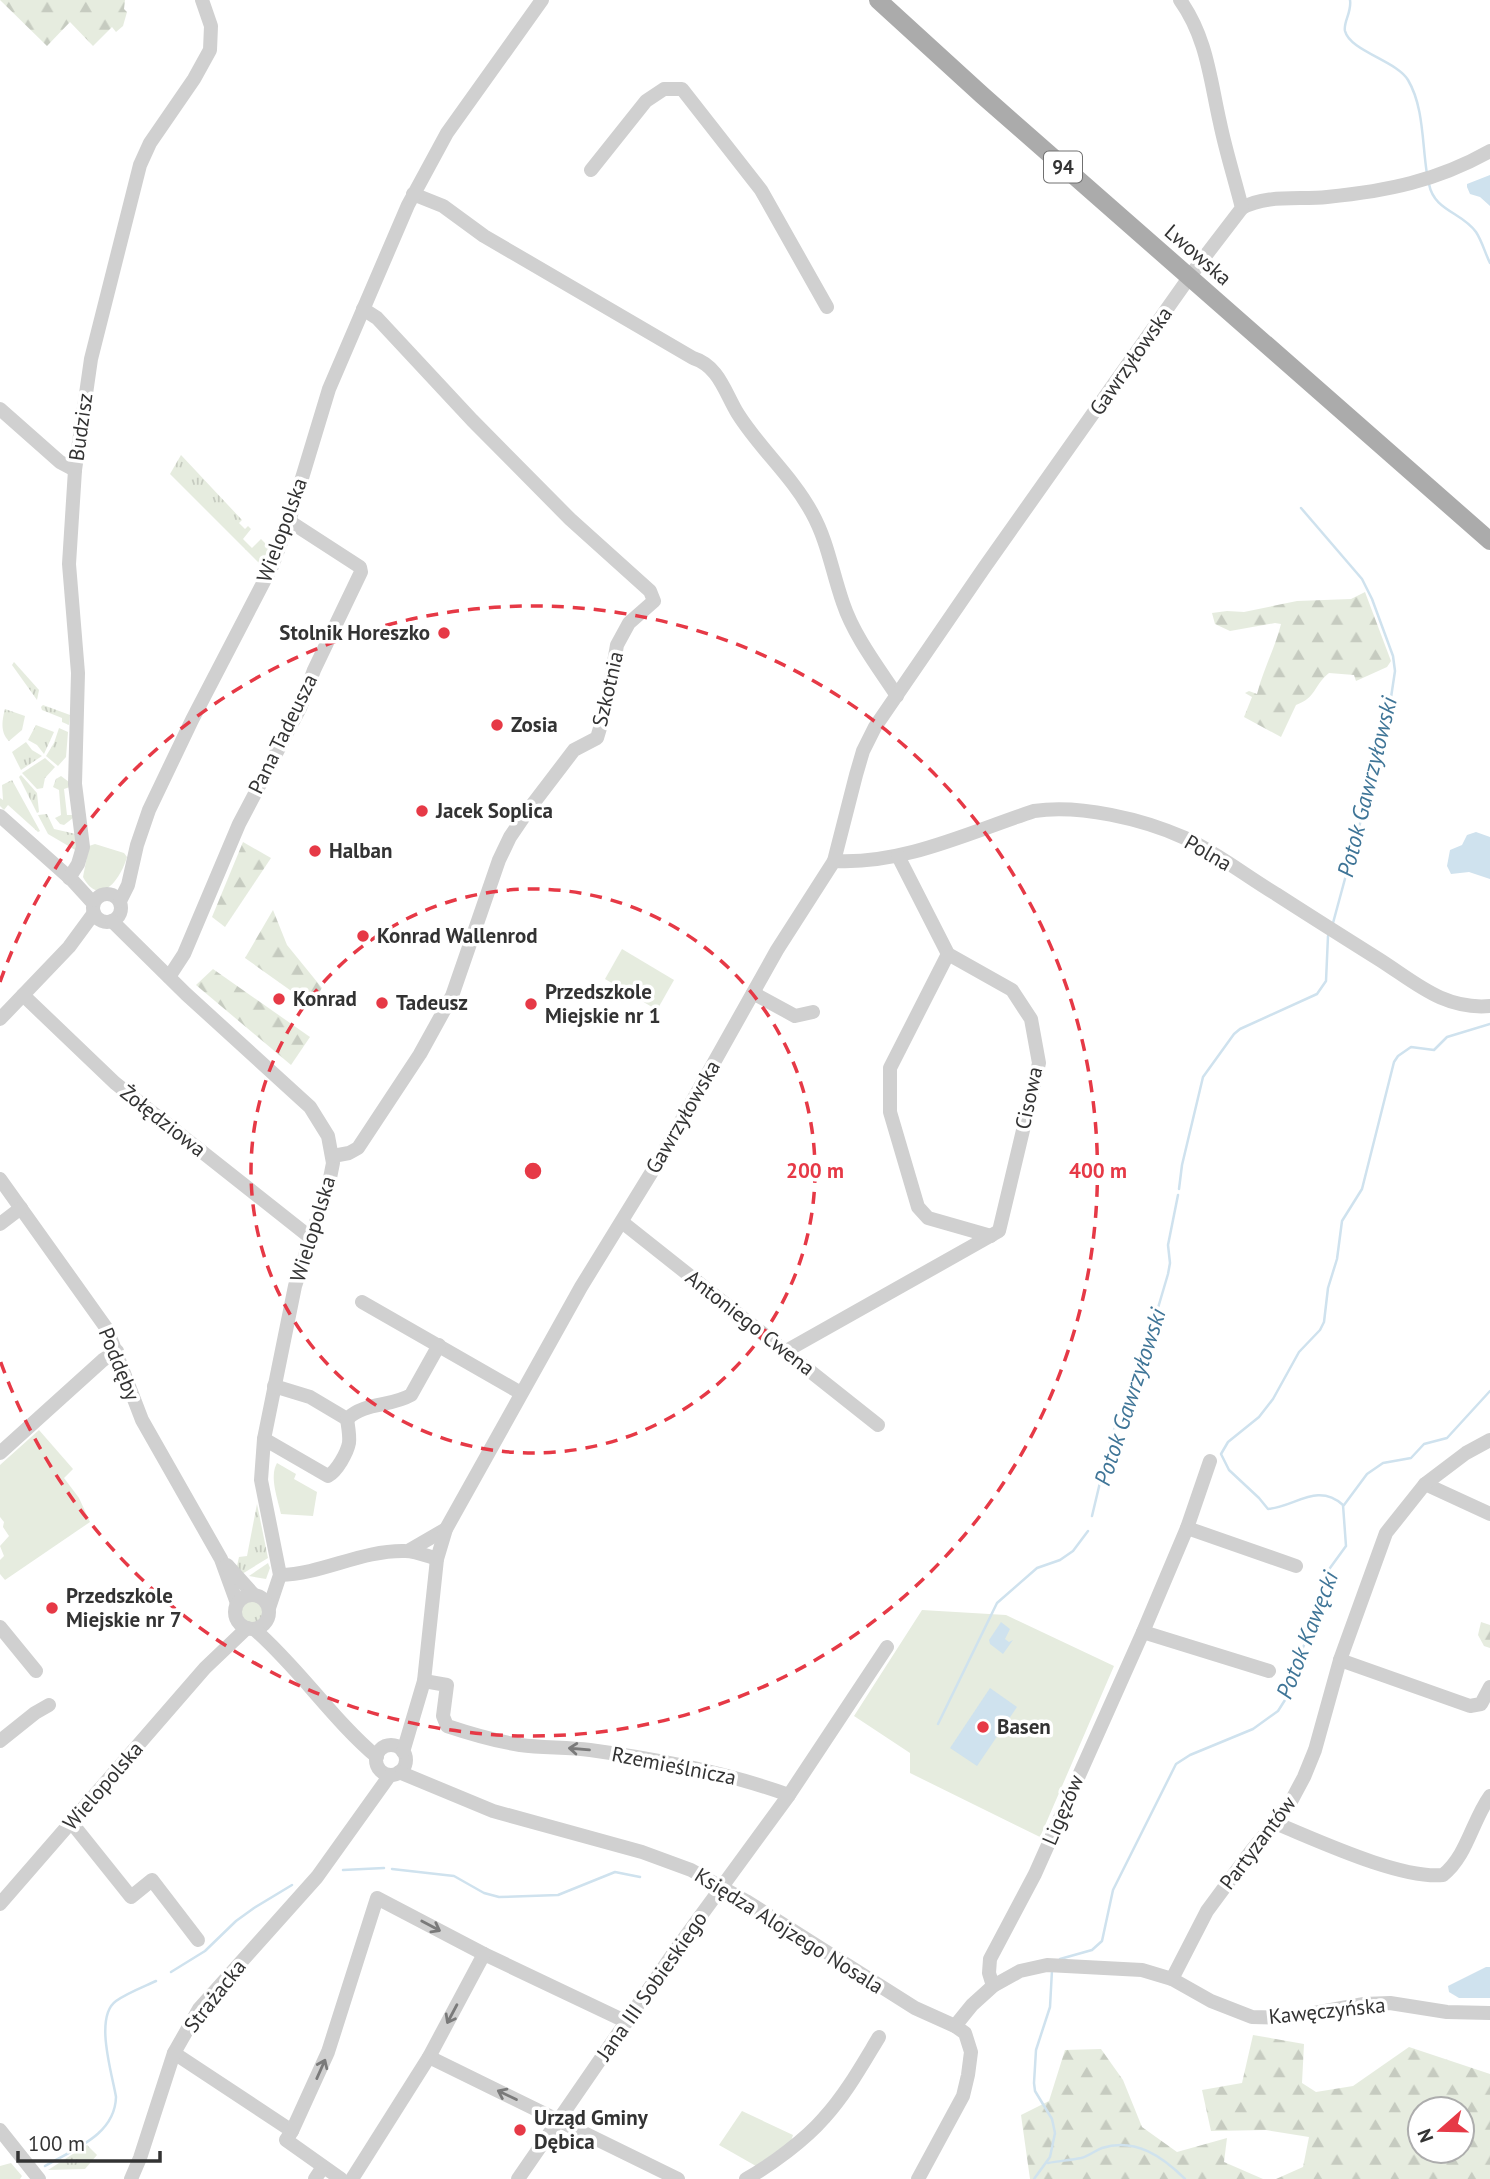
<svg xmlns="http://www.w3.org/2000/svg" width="1490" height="2179" font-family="'PT Sans',sans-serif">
<defs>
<pattern id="grass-tufts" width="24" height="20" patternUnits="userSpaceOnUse" patternTransform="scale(1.75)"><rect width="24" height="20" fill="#e6ecdf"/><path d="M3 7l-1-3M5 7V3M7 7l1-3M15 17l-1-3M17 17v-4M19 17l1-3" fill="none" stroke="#c6cbc0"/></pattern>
<pattern id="forest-firs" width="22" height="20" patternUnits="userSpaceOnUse" patternTransform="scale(1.75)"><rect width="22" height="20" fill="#e6ecdf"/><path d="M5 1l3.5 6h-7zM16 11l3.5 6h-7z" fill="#c6cbc0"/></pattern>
</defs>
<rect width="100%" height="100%" fill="#fff"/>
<g fill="url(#grass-tufts)">
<path d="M 181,455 L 242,520 L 239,523 L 245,529 L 248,526 L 251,529 L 243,539 L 252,548 L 261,539 L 270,548 L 260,564 L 170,474 Z"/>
<path d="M 14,662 L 39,690 L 37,700 L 12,665 Z"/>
<path d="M 43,705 L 70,715 L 69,725 L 62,722 L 62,718 L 42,710 L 41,707 Z"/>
<path d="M 5,709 L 25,716 L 22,730 L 9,741 C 0,733 2,720 5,709 Z"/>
<path d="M 36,725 L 54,732 L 44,754 L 37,745 L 28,740 Z"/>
<path d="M 59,728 L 68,732 L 66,757 L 58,766 L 46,756 L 54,743 Z"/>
<path d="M 26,742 L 32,750 L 42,756 L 21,770 L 12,752 Z"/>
<path d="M 45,758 L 55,767 L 45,778 L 43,788 L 37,789 L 22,773 Z"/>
<path d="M 21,775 L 37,793 L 39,812 L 37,813 L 19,777 Z"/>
<path d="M 61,776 L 69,782 L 70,787 L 64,789 L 67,815 L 72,815 L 73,818 L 64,825 L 60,824 L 55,818 L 61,815 L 59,790 L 53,787 L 56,779 Z"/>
<path d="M 12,780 L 40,831 L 38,832 L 8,805 L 4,810 L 0,806 L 0,798 L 3,800 L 2,785 Z"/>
<path d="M 47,814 L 54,829 L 76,834 L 77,851 L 48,834 L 38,815 Z"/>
<path d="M 257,1504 L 268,1558 L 242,1574 L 237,1566 L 239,1557 L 247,1556 Z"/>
<path d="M 268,1563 L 270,1568 L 266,1579 L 249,1576 Z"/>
<circle cx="252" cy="1612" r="11"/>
<path d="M 87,2145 L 97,2155 L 85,2169 L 48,2170 Z"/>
</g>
<g fill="url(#forest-firs)" fill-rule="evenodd">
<path d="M 0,0 L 125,0 L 124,9 L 127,12 L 123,26 L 116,32 L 112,27 L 93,46 L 70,22 L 47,46 Z"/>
<path d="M 1365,592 L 1391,661 L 1387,667 L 1356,681 L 1354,675 L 1329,673 C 1314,685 1316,698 1296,705 L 1281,737 L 1244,717 L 1252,697 L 1245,693 L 1249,691 L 1257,694 C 1263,670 1275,648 1281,624 L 1275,623 L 1230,631 L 1215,624 L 1212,613 L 1227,611 L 1244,612 L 1297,601 L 1351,599 Z"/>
<path d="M 243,842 L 271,858 L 225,927 L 212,917 Z"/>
<path d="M 273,910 L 287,945 L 322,988 L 311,1005 L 245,958 Z"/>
<path d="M 213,969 L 310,1037 L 291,1065 L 196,985 Z"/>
<path d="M 1481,1622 L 1490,1625 L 1490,1648 L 1484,1646 L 1478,1635 Z"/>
<path d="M 1253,2035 L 1304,2044 L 1302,2083 L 1316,2092 L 1353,2086 L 1409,2047 L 1490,2074 L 1490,2179 L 1276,2179 L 1303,2167 L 1309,2137 L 1266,2130 L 1211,2131 L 1202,2090 L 1242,2083 ZM 1420,2109 L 1462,2109 L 1462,2151 L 1420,2151 Z"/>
<path d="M 1101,2049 L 1123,2080 L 1142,2127 L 1177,2152 L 1227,2138 L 1224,2162 L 1263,2179 L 1030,2179 L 1021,2115 L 1049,2101 L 1065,2050 Z"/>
</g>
<g fill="#e6ecdf">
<path d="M 95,844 L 124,853 L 127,857 C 121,878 100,909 83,877 L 89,846 Z"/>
<path d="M 622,949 L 674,980 L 657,1010 L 605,979 Z"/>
<path d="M 39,1430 L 73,1469 L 64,1478 L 79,1498 L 90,1522 L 5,1580 L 0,1574 L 0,1560 L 4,1556 L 0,1546 L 9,1536 L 3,1527 L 4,1522 L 0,1517 L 0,1465 Z"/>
<path d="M 277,1463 L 296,1474 L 294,1479 L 317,1492 L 313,1516 L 281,1514 C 278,1499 269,1477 277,1463 Z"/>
<path d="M 922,1610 L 1006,1615 L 1114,1666 L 1040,1837 L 910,1773 L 910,1753 L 854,1716 Z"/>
<path d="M 742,2111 L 793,2135 L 791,2141 L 756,2166 L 719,2145 Z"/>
<path d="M 11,2163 L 22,2176 L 20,2179 L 0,2179 L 0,2166 Z"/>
</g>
<g fill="#cfe2ee">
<path d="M 1490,175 L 1490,206 L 1480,197 L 1470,194 L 1467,187 L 1467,184 Z"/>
<path d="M 1476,832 L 1490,837 L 1490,879 L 1469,872 L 1451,874 L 1447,866 L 1450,850 L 1462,845 L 1467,835 Z"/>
<path d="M 1001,1622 L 1010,1629 L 1005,1639 L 1009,1642 L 1013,1640 L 1003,1654 L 990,1644 L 989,1640 Z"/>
<path d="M 990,1688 L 1017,1707 L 977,1766 L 950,1748 Z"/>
<path d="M 1486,1967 L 1490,1967 L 1490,1998 L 1459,1998 L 1449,1992 L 1448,1986 Z"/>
</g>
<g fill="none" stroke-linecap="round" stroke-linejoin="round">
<g stroke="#cfe2ee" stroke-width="2.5">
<path d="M 1350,0 C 1352,12 1343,22 1345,31 C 1350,51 1397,61 1408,80 C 1424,107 1422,144 1427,174"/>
<path d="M 1429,184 C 1434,211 1462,212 1476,232 C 1482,241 1485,253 1490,263"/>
<path d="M 1301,508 L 1362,579 L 1372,599 L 1393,656 L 1395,671 L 1387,724 L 1333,923"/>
<path d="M 1179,1189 L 1182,1165 L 1203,1077 L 1234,1034 L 1240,1029 L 1317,994 L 1326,981 L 1328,936"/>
<path d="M 1344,1505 L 1367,1474 L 1383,1463 L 1411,1458 L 1424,1444 L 1447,1438 L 1490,1391"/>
<path d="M 1092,1516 L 1108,1449 L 1118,1418 L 1137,1382 L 1147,1357 L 1150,1335 L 1168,1274 L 1170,1263 L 1168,1245 L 1178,1195"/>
<path d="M 938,1724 L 997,1603 L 1037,1568 L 1060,1560 L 1073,1551 L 1088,1531"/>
<path d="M 392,1869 L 454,1876 L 484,1893 L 499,1897 L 558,1895 L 615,1872 L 640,1877"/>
<path d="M 343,1870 L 384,1868"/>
<path d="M 1060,1959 L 1092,1950 L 1102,1941 L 1113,1890 L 1176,1764 L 1190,1755 L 1253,1729 L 1278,1711 L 1285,1700 L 1296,1663 L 1318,1614 L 1330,1568 L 1346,1546 L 1343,1505 C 1317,1482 1295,1507 1268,1509 L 1259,1498 L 1229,1470 L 1221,1454 L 1228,1442 L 1259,1417 L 1273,1399 L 1299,1352 L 1320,1330 L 1324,1322 L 1328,1288 L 1337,1259 L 1342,1221 L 1362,1189 L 1394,1062 L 1398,1056 L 1411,1047 L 1434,1050 L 1447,1037 L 1490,1024"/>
<path d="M 171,1972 L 205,1951 L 236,1921 L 254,1908 L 292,1885"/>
<path d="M 1048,2163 C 1059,2161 1071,2160 1081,2158 C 1089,2156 1094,2151 1102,2148 C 1135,2137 1163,2157 1185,2179"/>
<path d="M 45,2166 C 74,2149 115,2135 116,2097 C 112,2073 94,2017 116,2001 C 127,1993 143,1987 156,1981"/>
<path d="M 1034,2179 L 1050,2157 L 1055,2133 L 1052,2119 L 1035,2091 L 1034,2083 L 1036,2050 L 1050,2007 L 1052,1970"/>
</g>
<g stroke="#d0d0d0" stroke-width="14">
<path d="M 591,170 L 646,101 L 664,89 L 682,89 L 761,190 L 827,307"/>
<path d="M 413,194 L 443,206 L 484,236 L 693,358 C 719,366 725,393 738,414 C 760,449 792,476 812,513 C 828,542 832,572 843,603 C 854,636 878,667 897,696"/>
<path d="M 1242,208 C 1266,194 1300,200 1327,197 C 1387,191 1437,181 1490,151"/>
<path d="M 0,409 L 60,462 L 75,470"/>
<path d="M 0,816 L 72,880 L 93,903"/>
<path d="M 834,861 C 903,865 970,832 1034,811 C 1079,804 1143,819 1185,838 C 1217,853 1246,876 1276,894 C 1310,916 1345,938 1380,960 C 1416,983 1444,1010 1490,1006"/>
<path d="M 69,878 L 78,864 L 83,847 L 75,784 L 78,673 L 69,564 L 75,470 L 91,359 L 140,165 L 150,143 L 194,79 L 210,50 L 211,26 L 202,0"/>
<circle cx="107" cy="908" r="14"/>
<path d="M 120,901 L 128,885 L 137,845 L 149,810 L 192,720 L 272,566 L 289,521 L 329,389 L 408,205 L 447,133 L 542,0"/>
<path d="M 112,921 L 186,994 L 310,1107 L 328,1136 L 333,1163 L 329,1183 L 295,1286 L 264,1439 L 261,1480 L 280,1575 L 269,1608"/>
<path d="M 948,954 L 890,1068 L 890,1112 L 918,1207 L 928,1218 L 991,1236"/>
<path d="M 169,977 L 184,954 L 239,824 L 300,708 L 314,670 L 361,572 L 360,567 L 289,521"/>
<path d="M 753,993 L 795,1016 L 813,1012"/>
<path d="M 23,995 L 115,1083 L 311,1238"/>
<path d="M 0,1019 L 69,947 L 94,913"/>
<path d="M 333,1156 L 349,1153 L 358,1148 L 420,1054 L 452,996 L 499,860 L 510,837 L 529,809 L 574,750 L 597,738 L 606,708 L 617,645 L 629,623 L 654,601 L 650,591 L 570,519 L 472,420 L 377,318 L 363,309"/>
<path d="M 0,1179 L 107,1329 L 142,1420 L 221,1559 L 237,1603"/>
<path d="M 622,1222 L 878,1425"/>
<path d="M 0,1224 L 21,1208"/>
<path d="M 362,1302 L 521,1393"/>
<path d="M 786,1351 L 999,1231 L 1039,1063 L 1031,1019 L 1012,990 L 948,954 L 898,856"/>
<path d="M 274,1386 L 310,1397 L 347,1419 C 365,1402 390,1407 411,1395 L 439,1345"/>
<path d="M 264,1439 L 328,1476 C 337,1471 347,1453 349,1443 C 350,1436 348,1426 347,1419"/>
<path d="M 0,1453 L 103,1360 L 117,1351"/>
<path d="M 1425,1484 L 1490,1514"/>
<path d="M 1187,1528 L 1210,1461"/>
<path d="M 408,1551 L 446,1529"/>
<path d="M 227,1565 L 253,1594"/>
<path d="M 280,1575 C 323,1574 361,1550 405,1551 C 416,1551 427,1556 437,1559"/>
<circle cx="252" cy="1612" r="17"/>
<path d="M 0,1627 L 36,1671"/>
<path d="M 254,1629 C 299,1668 332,1719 377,1757"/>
<path d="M 1143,1632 L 1269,1671"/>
<path d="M 1340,1660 L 1470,1706 L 1481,1704 L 1490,1687"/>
<path d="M 424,1681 L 447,1685 L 443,1716 L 447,1726 C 471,1734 495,1741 520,1745 C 543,1748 567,1747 590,1750 C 657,1759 725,1772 789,1795"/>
<path d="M 0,1741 L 35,1713 L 49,1705"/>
<circle cx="391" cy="1760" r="15"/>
<path d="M 403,1752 L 424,1681 L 437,1559 L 446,1529 L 581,1287 L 661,1157 L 777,950 L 834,861 L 856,775 L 863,751 L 875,727 L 984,568 L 1193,272 L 1242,208 C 1235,180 1226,152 1220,123 C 1210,79 1207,38 1180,0"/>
<path d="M 399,1772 L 493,1811 L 642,1852 L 691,1870 L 746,1901 L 915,2008 L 955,2026 L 965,2033 L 971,2052 L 968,2075 L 963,2096 L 918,2179"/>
<path d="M 71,1822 L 131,1897 L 152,1880 L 198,1940"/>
<path d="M 1275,1823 C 1317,1840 1399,1879 1443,1875 C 1467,1856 1472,1821 1490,1796"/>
<path d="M 0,1904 L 205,1668 L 247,1628"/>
<path d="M 1172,1979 L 1207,1911 L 1252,1850 L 1288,1807 L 1304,1777 L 1315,1750 L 1340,1660 L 1386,1533 L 1425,1484 L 1466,1453 L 1490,1440"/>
<path d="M 993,1986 L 989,1973 L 990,1959 L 1035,1874 L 1143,1632 L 1187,1528 L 1296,1566"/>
<path d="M 955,2026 L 972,2005 L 993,1986 L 1020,1971 L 1047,1965 L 1142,1970 L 1172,1979 L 1211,2001 L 1252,2017 L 1287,2018 L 1364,2004 L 1390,2003 L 1447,2012 L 1490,2013"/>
<path d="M 174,2053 L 292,2131 L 286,2140 L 341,2179"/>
<path d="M 429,2057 L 678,2179"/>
<path d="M 0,2130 L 39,2179"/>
<path d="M 292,2131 L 328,2052 L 377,1898 L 484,1954 L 627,2022"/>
<path d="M 131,2179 L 140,2158 L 174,2053 L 199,2009 L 317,1877 L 390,1775"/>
<path d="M 315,2179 L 323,2167"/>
<path d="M 352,2179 L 429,2057 L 484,1954"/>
<path d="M 518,2179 L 675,1951 L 789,1795 L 887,1647"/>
<path d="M 746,2179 C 771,2165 805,2140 824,2118 C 846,2094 862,2065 879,2037"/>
</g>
<path stroke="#ababab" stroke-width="18" d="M 878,0 L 982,95 L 1490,541"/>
</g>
<defs><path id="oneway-shaft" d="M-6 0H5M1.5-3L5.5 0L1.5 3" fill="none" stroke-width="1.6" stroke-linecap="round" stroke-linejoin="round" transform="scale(1.75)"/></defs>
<g stroke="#7a7a7a">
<use href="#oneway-shaft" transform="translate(579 1749) rotate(-175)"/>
<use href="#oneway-shaft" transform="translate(431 1926) rotate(28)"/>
<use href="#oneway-shaft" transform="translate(452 2014) rotate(118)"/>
<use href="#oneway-shaft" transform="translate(321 2069) rotate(-66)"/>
<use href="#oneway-shaft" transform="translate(507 2095) rotate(-154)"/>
</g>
<g fill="none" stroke="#e63946" stroke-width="3.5" stroke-dasharray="12 9">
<circle cx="533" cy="1171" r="282"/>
<path d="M0 982A565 565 0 1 1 0 1360"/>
</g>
<g fill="#e63946" stroke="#fff" stroke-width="2.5">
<circle cx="444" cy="633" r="7"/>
<circle cx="497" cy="725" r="7"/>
<circle cx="422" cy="811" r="7"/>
<circle cx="315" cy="851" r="7"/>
<circle cx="363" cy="936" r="7"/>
<circle cx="279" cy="999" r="7"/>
<circle cx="382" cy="1003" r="7"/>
<circle cx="531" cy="1004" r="7"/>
<circle cx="52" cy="1608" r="7"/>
<circle cx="983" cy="1727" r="7"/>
<circle cx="520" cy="2130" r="7"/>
</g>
<g text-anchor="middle" stroke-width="7" stroke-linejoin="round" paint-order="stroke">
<rect fill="#fff" stroke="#707070" stroke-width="2" x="1044" y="151.5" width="38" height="31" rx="5"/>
<g font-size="19" font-weight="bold" fill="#333">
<text x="1063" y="174">94</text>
</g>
<g font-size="21" fill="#333" stroke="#fff">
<text transform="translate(1198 255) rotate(41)" y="7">Lwowska</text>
<text transform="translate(1131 361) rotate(-55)" y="7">Gawrzyłowska</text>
<text transform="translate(81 427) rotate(-82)" y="7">Budzisz</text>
<text transform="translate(282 530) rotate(-70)" y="7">Wielopolska</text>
<text transform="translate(608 689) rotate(-77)" y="7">Szkotnia</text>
<text transform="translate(283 734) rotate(-64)" y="7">Pana Tadeusza</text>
<text transform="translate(1208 853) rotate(30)" y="7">Polna</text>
<text transform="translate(1029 1098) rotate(-78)" y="7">Cisowa</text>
<text transform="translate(683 1117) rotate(-60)" y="7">Gawrzyłowska</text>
<text transform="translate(163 1121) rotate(38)" y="7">Żołędziowa</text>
<text transform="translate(313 1229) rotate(-73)" y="7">Wielopolska</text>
<text transform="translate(750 1323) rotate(38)" y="7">Antoniego Cwena</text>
<text transform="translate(119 1364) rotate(68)" y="7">Poddęby</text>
<text transform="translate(674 1766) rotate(11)" y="7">Rzemieślnicza</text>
<text transform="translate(103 1786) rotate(-49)" y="7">Wielopolska</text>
<text transform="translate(1063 1810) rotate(-67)" y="7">Ligęzów</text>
<text transform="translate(1258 1843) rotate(-53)" y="7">Partyzantów</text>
<text transform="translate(789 1931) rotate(32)" y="7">Księdza Alojzego Nosala</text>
<text transform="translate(652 1986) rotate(-55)" y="7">Jana III Sobieskiego</text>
<text transform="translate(215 1996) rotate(-52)" y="7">Strażacka</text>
<text transform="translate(1327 2011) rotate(-6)" y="7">Kawęczyńska</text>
</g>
<g font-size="21" font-weight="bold" fill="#333" stroke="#fff" text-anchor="start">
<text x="430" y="640" text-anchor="end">Stolnik Horeszko</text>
<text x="511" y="732">Zosia</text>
<text x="436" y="818">Jacek Soplica</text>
<text x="329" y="858">Halban</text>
<text x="377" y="943">Konrad Wallenrod</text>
<text x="545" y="999">Przedszkole<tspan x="545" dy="24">Miejskie nr 1</tspan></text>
<text x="293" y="1006">Konrad</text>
<text x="396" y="1010">Tadeusz</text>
<text x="66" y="1603">Przedszkole<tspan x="66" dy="24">Miejskie nr 7</tspan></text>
<text x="997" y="1734">Basen</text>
<text x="534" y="2125">Urząd Gminy<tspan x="534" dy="24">Dębica</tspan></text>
</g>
<g font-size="23" font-style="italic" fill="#3f7597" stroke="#fff">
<text transform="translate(1367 787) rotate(-76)" y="8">Potok Gawrzyłowski</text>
<text transform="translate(1130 1397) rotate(-72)" y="8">Potok Gawrzyłowski</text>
<text transform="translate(1307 1635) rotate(-69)" y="8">Potok Kawęcki</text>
</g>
</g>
<circle cx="533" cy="1171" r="10" fill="#e63946" stroke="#fff" stroke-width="3.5"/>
<g font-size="21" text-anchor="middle" font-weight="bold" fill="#e63946" stroke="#fff" stroke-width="7" stroke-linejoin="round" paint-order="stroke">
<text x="815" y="1178">200 m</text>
<text x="1098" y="1178">400 m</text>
</g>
<g transform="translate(1441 2130) rotate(250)"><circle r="33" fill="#ffffff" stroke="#adadad" stroke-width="2"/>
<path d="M0-5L12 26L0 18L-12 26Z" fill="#e63946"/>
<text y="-10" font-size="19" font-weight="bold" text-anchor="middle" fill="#333333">N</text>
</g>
<path d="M18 2151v10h142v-10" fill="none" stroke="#333333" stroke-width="3.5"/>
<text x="28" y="2151" font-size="21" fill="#333333" stroke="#ffffff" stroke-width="5" paint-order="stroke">100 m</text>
</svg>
